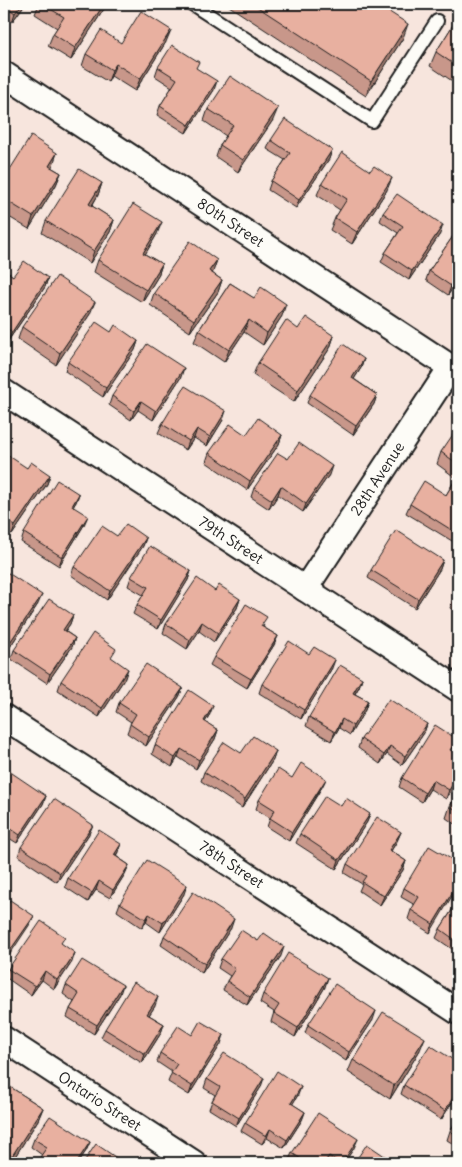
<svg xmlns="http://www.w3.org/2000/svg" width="462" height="1167" font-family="Delius,sans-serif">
<rect width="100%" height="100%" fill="#f7e5dd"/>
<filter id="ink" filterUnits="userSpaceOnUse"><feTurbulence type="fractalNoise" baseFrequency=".02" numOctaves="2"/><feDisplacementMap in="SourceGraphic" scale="10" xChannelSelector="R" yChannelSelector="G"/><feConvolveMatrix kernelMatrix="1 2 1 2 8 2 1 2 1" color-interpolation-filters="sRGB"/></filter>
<g filter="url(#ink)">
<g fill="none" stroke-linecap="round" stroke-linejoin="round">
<defs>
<path id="service" d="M 192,4 L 372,121 L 437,21"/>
<g id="minor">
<path id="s1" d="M 4,74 L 458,372"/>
<path id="s2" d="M 4,392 L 458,689"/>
<path id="s3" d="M 305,589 L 451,367"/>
<path id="s4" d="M 4,717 L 458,1012"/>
<path id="s5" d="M 4,1039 L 194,1163"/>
</g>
</defs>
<use href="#service" stroke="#1c1c1c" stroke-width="16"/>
<use href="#minor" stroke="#1c1c1c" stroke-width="28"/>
<use href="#service" stroke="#fdfcf7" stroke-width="12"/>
<use href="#minor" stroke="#fdfcf7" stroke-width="24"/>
</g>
<g fill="#c8978a" stroke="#1c1c1c">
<path d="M 4,4 L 25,4 L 12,22 L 4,16 Z"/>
<path d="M 39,4 L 106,4 L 104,9 L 71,60 L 48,46 L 53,34 L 57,28 L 35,14 Z"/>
<path d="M 226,4 L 377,4 L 403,38 L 366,96 Z"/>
<path d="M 448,4 L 458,4 L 458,9 L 457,10 Z"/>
<path d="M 458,17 L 458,85 L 430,66 L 436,52 Z"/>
<path d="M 166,42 L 135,91 L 111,76 L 108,82 L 82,66 L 86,54 L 121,43 Z"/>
<path d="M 158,67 L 214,90 L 186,133 L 157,115 L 160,106 L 172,87 L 155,76 Z"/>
<path d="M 208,109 L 273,120 L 238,172 L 216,157 L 220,145 L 226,136 L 204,121 Z"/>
<path d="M 271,140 L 332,150 L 329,159 L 296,208 L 268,190 L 271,181 L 285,160 L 267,149 Z"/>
<path d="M 57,153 L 51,167 L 61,173 L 56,185 L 29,229 L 4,214 L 4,179 Z"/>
<path d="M 102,183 L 98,195 L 92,206 L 114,220 L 110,232 L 90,263 L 42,233 L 46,221 Z"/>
<path d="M 322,183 L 387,190 L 352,244 L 330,230 L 335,218 L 340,210 L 317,195 Z"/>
<path d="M 383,213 L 440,234 L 409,280 L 381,262 L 385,253 L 398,233 L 380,221 Z"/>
<path d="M 458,229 L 458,286 L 456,284 L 448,295 L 426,280 L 429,271 Z"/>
<path d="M 157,234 L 145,254 L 162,264 L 158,276 L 142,302 L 94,272 L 98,260 Z"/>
<path d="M 217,260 L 212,273 L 222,280 L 218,292 L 190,332 L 150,305 L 154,293 Z"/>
<path d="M 4,270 L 13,276 L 48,278 L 45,287 L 8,341 L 4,337 Z"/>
<path d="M 230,283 L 282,316 L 263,345 L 244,332 L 224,362 L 194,342 L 199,330 Z"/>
<path d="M 90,314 L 56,365 L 18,339 L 22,327 Z"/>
<path d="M 298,329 L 334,336 L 330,348 L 294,402 L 253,375 L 258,363 Z"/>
<path d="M 111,332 L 138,341 L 135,350 L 103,397 L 65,371 L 68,362 Z"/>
<path d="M 364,359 L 361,368 L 354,379 L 377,395 L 374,404 L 353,435 L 307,403 L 310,395 Z"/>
<path d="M 181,377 L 153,420 L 138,410 L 131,420 L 109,405 L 112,396 Z"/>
<path d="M 223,420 L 207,446 L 194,438 L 186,450 L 158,433 L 162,424 Z"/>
<path d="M 458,431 L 458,541 L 457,544 L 406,513 L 410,504 L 446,495 L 456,478 L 437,464 L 441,452 Z"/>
<path d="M 246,435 L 282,435 L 279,444 L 247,490 L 206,462 L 209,453 Z"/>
<path d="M 288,459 L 329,475 L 303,512 L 278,495 L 269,509 L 251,497 L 254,488 Z"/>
<path d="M 4,463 L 27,468 L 50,475 L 47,484 L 12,535 L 4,529 Z"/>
<path d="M 79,494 L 76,502 L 73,507 L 84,525 L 59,566 L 21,542 L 24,533 Z"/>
<path d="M 117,536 L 146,538 L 143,546 L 107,600 L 71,575 L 74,567 Z"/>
<path d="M 443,560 L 440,569 L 415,608 L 368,578 L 371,570 Z"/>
<path d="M 191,571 L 188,580 L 158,629 L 133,614 L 137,605 L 143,595 L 128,586 L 131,577 Z"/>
<path d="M 4,573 L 38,604 L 4,656 Z"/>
<path d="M 215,591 L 240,599 L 237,608 L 214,642 L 199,631 L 187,649 L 163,633 L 166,624 Z"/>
<path d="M 458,591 L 458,614 L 450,608 L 453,599 Z"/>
<path d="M 73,615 L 70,624 L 65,631 L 75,638 L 72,647 L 47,683 L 11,659 L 14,650 Z"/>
<path d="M 458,619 L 458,634 L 453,631 L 456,622 Z"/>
<path d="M 264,625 L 263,627 L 278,636 L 274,645 L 247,688 L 210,665 L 214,657 Z"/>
<path d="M 112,658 L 125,678 L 99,717 L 58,690 L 61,681 Z"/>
<path d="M 332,668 L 301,719 L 259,693 L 262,684 Z"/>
<path d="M 362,678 L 359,687 L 355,694 L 368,701 L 365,710 L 350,735 L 339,728 L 331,741 L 306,726 L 309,717 Z"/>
<path d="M 183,688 L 179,697 L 146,746 L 127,733 L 131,722 L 116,712 L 119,703 Z"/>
<path d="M 210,714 L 205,722 L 218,730 L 215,739 L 196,769 L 178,757 L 172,767 L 152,754 L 155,745 Z"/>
<path d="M 427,724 L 424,733 L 402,765 L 387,754 L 380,764 L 358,748 L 361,739 Z"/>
<path d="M 457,739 L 452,751 L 458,780 L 446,799 L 430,789 L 422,802 L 399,787 L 402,778 Z"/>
<path d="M 276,751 L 273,760 L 242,808 L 201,781 L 204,772 L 241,753 Z"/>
<path d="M 4,772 L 46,796 L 43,804 L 17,843 L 4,835 Z"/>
<path d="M 292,778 L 326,779 L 322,787 L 289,841 L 267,827 L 270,818 L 256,809 L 259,800 Z"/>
<path d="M 458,794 L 458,826 L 446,818 L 450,806 Z"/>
<path d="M 341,806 L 370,814 L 367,822 L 336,869 L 296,843 L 300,834 Z"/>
<path d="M 401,832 L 397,841 L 391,851 L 406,861 L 403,870 L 380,905 L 359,891 L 362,884 L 344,873 L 347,864 Z"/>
<path d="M 89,834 L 57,882 L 18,856 L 21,847 Z"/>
<path d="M 118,852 L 116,856 L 129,865 L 125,874 L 110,898 L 96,890 L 88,902 L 65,887 L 68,878 Z"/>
<path d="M 458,863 L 430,933 L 408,919 L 411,910 L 415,905 L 401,897 L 404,888 Z"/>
<path d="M 184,894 L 160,932 L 146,922 L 142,928 L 117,911 L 120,903 Z"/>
<path d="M 458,901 L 458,953 L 436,938 L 440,929 Z"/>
<path d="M 231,928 L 202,973 L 161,945 L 164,936 Z"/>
<path d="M 258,941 L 281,956 L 247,1005 L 223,990 L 227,981 L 230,976 L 218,968 L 221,959 Z"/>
<path d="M 62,944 L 72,962 L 54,989 L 42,980 L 31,995 L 5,977 L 8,969 Z"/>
<path d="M 66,985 L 120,994 L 94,1034 L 67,1017 L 70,1009 L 74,1002 L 63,994 Z"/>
<path d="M 325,987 L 295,1037 L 271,1022 L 274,1012 L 260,1003 L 263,994 Z"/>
<path d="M 155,1006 L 149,1015 L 164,1024 L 161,1033 L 142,1063 L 101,1037 L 105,1029 Z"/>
<path d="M 373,1020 L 346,1061 L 305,1033 L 308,1025 Z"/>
<path d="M 192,1035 L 221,1044 L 189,1095 L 168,1082 L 172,1072 L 157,1062 L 160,1053 Z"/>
<path d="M 420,1050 L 390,1099 L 348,1072 L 353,1060 Z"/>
<path d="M 458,1063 L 458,1093 L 441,1120 L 401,1094 L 404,1085 Z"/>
<path d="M 207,1079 L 261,1087 L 236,1126 L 209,1109 L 212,1101 L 215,1095 L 204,1088 Z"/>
<path d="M 4,1083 L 43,1108 L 38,1120 L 11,1163 L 4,1163 Z"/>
<path d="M 298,1095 L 292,1104 L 305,1112 L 302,1120 L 284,1148 L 267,1138 L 262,1144 L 241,1131 L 245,1123 Z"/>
<path d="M 458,1118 L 458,1147 L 447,1140 L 450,1131 Z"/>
<path d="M 34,1139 L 90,1142 L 86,1151 L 78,1163 L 36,1163 L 42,1155 L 31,1147 Z"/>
<path d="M 354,1148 L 344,1163 L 291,1163 L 288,1162 L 292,1153 Z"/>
</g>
<g fill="#a27b70" stroke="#1c1c1c">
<path d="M 22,4 L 25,4 L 12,22 L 15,13 Z"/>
<path d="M 104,4 L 106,4 L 104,9 L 71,60 L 75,48 Z"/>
<path d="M 408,24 L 403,38 L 366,96 L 371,81 Z"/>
<path d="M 171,30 L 166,42 L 135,91 L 140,79 Z"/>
<path d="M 116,64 L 111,76 L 108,82 L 112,70 Z"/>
<path d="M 217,81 L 214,90 L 186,133 L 189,125 Z"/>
<path d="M 278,108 L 273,120 L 238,172 L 243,160 Z"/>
<path d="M 332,150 L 329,159 L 296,208 L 299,200 Z"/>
<path d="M 57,153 L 53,165 L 45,178 L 49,166 Z"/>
<path d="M 61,173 L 56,185 L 29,229 L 33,217 Z"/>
<path d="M 392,178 L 387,190 L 352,244 L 357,232 Z"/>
<path d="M 102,183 L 98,195 L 85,217 L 89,204 Z"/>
<path d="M 114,220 L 110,232 L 90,263 L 94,251 Z"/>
<path d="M 162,222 L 157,234 L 139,265 L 143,253 Z"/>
<path d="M 443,225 L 440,234 L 409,280 L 412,271 Z"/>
<path d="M 217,260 L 213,272 L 205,283 L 209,271 Z"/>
<path d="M 162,264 L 158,276 L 142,302 L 146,290 Z"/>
<path d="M 458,276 L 456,284 L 448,295 L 451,286 Z"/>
<path d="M 48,278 L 45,287 L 8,341 L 12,332 Z"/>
<path d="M 222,280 L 218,292 L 190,332 L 194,320 Z"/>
<path d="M 95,302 L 90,314 L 56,365 L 60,353 Z"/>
<path d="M 286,304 L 282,316 L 263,345 L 267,333 Z"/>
<path d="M 249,320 L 244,332 L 224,362 L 229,350 Z"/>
<path d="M 334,336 L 330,348 L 294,402 L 298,390 Z"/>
<path d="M 138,341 L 135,350 L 103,397 L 106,388 Z"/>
<path d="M 364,359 L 361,368 L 349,387 L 352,378 Z"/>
<path d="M 184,368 L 181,377 L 153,420 L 156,411 Z"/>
<path d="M 377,395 L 374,404 L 353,435 L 356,426 Z"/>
<path d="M 141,401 L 138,410 L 131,420 L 134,411 Z"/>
<path d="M 226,411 L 223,420 L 207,446 L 210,437 Z"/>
<path d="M 197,429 L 194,438 L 186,450 L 189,441 Z"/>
<path d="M 282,435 L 279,444 L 247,490 L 250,481 Z"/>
<path d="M 332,466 L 329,475 L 303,512 L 306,504 Z"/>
<path d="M 50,475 L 47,484 L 12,535 L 15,526 Z"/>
<path d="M 281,486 L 278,495 L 269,509 L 272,500 Z"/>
<path d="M 79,494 L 76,502 L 68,515 L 72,506 Z"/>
<path d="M 88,516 L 84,525 L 59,566 L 62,557 Z"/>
<path d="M 146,538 L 143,546 L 107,600 L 110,591 Z"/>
<path d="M 443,560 L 440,569 L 415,608 L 418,599 Z"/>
<path d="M 191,571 L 188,580 L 158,629 L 161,620 Z"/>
<path d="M 42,595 L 38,604 L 4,656 L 6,648 Z"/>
<path d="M 240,599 L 237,608 L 214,642 L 218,633 Z"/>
<path d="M 73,615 L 70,624 L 60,639 L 63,630 Z"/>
<path d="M 202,622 L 199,631 L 187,649 L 190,640 Z"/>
<path d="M 278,636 L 274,645 L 247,688 L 251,679 Z"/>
<path d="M 75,638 L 72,647 L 47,683 L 50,674 Z"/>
<path d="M 335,660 L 332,668 L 301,719 L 304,710 Z"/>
<path d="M 128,669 L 125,678 L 99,717 L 102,708 Z"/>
<path d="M 362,678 L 359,687 L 350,701 L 353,693 Z"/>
<path d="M 183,688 L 179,697 L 146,746 L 149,737 Z"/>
<path d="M 368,701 L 365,710 L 350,735 L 353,726 Z"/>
<path d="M 213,706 L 210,714 L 200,730 L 204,721 Z"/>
<path d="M 342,719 L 339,728 L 331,741 L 335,732 Z"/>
<path d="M 427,724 L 424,733 L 402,765 L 405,756 Z"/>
<path d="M 218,730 L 215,739 L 196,769 L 199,760 Z"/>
<path d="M 457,739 L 454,748 L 447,759 L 450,750 Z"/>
<path d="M 390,746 L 387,754 L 380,764 L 384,755 Z"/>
<path d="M 181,749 L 178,757 L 172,767 L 175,758 Z"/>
<path d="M 276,751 L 273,760 L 242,808 L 245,799 Z"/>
<path d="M 458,776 L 458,780 L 446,799 L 449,790 Z"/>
<path d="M 326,779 L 322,787 L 289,841 L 292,832 Z"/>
<path d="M 433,780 L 430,789 L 422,802 L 425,793 Z"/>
<path d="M 46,796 L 43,804 L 17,843 L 20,835 Z"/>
<path d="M 370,814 L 367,822 L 336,869 L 339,860 Z"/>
<path d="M 93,825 L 89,834 L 57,882 L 60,873 Z"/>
<path d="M 401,832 L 397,841 L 386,859 L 389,850 Z"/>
<path d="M 121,844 L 118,852 L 111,864 L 114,855 Z"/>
<path d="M 406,861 L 403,870 L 380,905 L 384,896 Z"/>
<path d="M 129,865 L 125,874 L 110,898 L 113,890 Z"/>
<path d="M 99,881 L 96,890 L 88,902 L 92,893 Z"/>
<path d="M 458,883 L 458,886 L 430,933 L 433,924 Z"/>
<path d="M 187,885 L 184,894 L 160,932 L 163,923 Z"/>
<path d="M 149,914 L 146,922 L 142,928 L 146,919 Z"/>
<path d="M 34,916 L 30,924 L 4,963 L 4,959 Z"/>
<path d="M 234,919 L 231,928 L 202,973 L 205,964 Z"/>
<path d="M 284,947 L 281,956 L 247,1005 L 250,997 Z"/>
<path d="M 75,953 L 72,962 L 54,989 L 57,980 Z"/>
<path d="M 45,971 L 42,980 L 31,995 L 35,986 Z"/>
<path d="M 328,978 L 325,987 L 295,1037 L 298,1028 Z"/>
<path d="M 123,985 L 120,994 L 94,1034 L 97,1025 Z"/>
<path d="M 158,997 L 155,1006 L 144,1023 L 147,1014 Z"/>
<path d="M 376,1011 L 373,1020 L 346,1061 L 349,1052 Z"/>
<path d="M 164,1024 L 161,1033 L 142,1063 L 145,1054 Z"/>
<path d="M 224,1035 L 221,1044 L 189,1095 L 192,1086 Z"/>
<path d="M 425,1038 L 420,1050 L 390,1099 L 394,1086 Z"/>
<path d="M 264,1078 L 261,1087 L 236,1126 L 239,1118 Z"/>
<path d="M 301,1087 L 298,1095 L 288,1112 L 291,1103 Z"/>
<path d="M 458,1089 L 458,1093 L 441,1120 L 445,1111 Z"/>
<path d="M 43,1108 L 38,1120 L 11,1163 L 9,1163 L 12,1156 Z"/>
<path d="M 305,1112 L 302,1120 L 284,1148 L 287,1140 Z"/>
<path d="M 270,1129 L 267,1138 L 262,1144 L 266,1136 Z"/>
<path d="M 358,1139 L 354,1148 L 344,1163 L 342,1163 Z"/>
<path d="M 90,1142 L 86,1151 L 78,1163 L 76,1163 Z"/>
</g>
<g fill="#e8b0a0" stroke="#1c1c1c">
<path d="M 4,4 L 22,4 L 15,13 L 4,5 Z"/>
<path d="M 42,4 L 104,4 L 75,48 L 53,34 L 64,17 Z"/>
<path d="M 253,4 L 377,4 L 408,24 L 371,81 Z"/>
<path d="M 141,11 L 171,30 L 140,79 L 116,64 L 112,70 L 86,54 L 101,30 L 121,43 Z"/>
<path d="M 458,17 L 458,67 L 436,52 Z"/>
<path d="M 172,45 L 199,62 L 196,68 L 217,81 L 189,125 L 160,106 L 177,79 L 158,67 Z"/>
<path d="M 230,76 L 278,108 L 243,160 L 220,145 L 233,125 L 208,109 Z"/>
<path d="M 285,119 L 332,150 L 299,200 L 271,181 L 290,153 L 271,140 Z"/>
<path d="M 31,136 L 57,153 L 49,166 L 61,173 L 33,217 L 4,199 L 4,179 Z"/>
<path d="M 342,152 L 370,171 L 374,166 L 392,178 L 357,232 L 335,218 L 347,199 L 322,183 Z"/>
<path d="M 79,169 L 102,183 L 89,204 L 114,220 L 94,251 L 46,221 Z"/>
<path d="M 397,194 L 443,225 L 412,271 L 385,253 L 403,226 L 383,213 Z"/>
<path d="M 133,204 L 162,222 L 143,253 L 162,264 L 146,290 L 98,260 Z"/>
<path d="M 458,229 L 458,276 L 451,286 L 429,271 Z"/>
<path d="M 190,241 L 217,260 L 209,271 L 222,280 L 194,320 L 154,293 Z"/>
<path d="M 24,261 L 48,278 L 12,332 L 4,326 L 4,270 L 13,276 Z"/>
<path d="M 57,276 L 95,302 L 60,353 L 22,327 Z"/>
<path d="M 230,283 L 254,298 L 261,287 L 286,304 L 267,333 L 249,320 L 229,350 L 199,330 Z"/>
<path d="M 306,317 L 334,336 L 298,390 L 258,363 L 286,320 L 298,329 Z"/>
<path d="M 96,322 L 111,332 L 115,325 L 138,341 L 106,388 L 68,362 Z"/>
<path d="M 147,344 L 184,368 L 156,411 L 141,401 L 134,411 L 112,396 Z"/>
<path d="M 343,344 L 364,359 L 352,378 L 377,395 L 356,426 L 310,395 Z"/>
<path d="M 185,386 L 226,411 L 210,437 L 197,429 L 189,441 L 162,424 Z"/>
<path d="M 258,418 L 282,435 L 250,481 L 209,453 L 230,424 L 246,435 Z"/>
<path d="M 456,430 L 458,431 L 458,464 L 441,452 Z"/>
<path d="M 299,443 L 332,466 L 306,504 L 281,486 L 272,500 L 254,488 L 278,453 L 288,459 Z"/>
<path d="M 9,456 L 27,468 L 31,462 L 50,475 L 15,526 L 4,518 L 4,463 Z"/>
<path d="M 457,477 L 458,477 L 458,534 L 410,504 L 424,481 L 446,495 Z"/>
<path d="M 57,480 L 79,494 L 72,506 L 88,516 L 62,557 L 24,533 Z"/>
<path d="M 126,524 L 146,538 L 110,591 L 74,567 L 102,526 L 117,536 Z"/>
<path d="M 396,530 L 443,560 L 418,599 L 371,570 Z"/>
<path d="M 150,546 L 191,571 L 161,620 L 137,605 L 148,587 L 131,577 Z"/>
<path d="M 5,571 L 42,595 L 6,648 L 4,646 L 4,573 Z"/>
<path d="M 197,578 L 215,591 L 219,585 L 240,599 L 218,633 L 202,622 L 190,640 L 166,624 Z"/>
<path d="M 458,591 L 458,603 L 453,599 Z"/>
<path d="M 49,599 L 73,615 L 63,630 L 75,638 L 50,674 L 14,650 Z"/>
<path d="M 246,604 L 267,617 L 261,626 L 278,636 L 251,679 L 214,657 Z"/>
<path d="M 93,633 L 116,649 L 111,657 L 128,669 L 102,708 L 61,681 Z"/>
<path d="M 289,641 L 309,654 L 314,647 L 335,660 L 304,710 L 262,684 Z"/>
<path d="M 146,664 L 183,688 L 149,737 L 130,724 L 136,714 L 119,703 Z"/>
<path d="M 340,665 L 362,678 L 353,693 L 368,701 L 353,726 L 342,719 L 335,732 L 309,717 Z"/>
<path d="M 189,690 L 213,706 L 204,721 L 218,730 L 199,760 L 181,749 L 175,758 L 155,745 Z"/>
<path d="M 389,699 L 427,724 L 405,756 L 390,746 L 384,755 L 361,739 Z"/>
<path d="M 435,725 L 457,739 L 450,750 L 458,755 L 458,776 L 449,790 L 433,780 L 425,793 L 402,778 Z"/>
<path d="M 253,736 L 276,751 L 245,799 L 204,772 L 224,742 L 241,753 Z"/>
<path d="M 301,763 L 326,779 L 292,832 L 270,818 L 275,810 L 259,800 L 278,769 L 292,778 Z"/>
<path d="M 6,769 L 46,796 L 20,835 L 4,824 L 4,772 Z"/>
<path d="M 458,794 L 458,811 L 450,806 Z"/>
<path d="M 325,796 L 341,806 L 346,798 L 370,814 L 339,860 L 300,834 Z"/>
<path d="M 54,799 L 93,825 L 60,873 L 21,847 Z"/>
<path d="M 377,817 L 401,832 L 389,850 L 406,861 L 384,896 L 362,882 L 366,876 L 347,864 Z"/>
<path d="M 99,830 L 121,844 L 114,855 L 129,865 L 113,890 L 99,881 L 92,893 L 68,878 Z"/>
<path d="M 429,846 L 458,863 L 458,883 L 433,924 L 411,910 L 419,897 L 404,888 Z"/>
<path d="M 147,860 L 187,885 L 163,923 L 149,914 L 146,919 L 120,903 Z"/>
<path d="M 193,892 L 234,919 L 205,964 L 164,936 Z"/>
<path d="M 10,900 L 34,916 L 4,959 L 4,910 Z"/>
<path d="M 458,901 L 458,942 L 440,929 Z"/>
<path d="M 41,921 L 65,937 L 61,943 L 75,953 L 57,980 L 45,971 L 35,986 L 8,969 Z"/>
<path d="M 241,930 L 258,941 L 264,933 L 284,947 L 250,997 L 227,981 L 235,969 L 221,959 Z"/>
<path d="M 288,953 L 328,978 L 298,1028 L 274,1013 L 279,1005 L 263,994 Z"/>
<path d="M 82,960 L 123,985 L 97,1025 L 70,1009 L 79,994 L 66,985 Z"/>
<path d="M 134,982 L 158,997 L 147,1014 L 164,1024 L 145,1054 L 105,1029 Z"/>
<path d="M 335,984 L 376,1011 L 349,1052 L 308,1025 Z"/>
<path d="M 383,1012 L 425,1038 L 394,1086 L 353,1060 Z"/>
<path d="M 200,1021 L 224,1035 L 192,1086 L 171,1073 L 177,1064 L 160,1053 L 178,1026 L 192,1035 Z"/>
<path d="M 430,1045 L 458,1063 L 458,1089 L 445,1111 L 404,1085 Z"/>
<path d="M 224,1053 L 264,1078 L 239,1118 L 212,1101 L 220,1087 L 207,1079 Z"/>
<path d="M 277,1071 L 301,1087 L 291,1103 L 305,1112 L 287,1140 L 270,1129 L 266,1136 L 245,1123 Z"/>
<path d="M 4,1083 L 43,1108 L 12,1156 L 4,1151 Z"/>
<path d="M 318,1113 L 358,1139 L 342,1163 L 340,1163 L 329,1156 L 324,1163 L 307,1163 L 292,1153 Z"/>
<path d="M 50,1116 L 90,1142 L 76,1163 L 36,1163 L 47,1147 L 34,1139 Z"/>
<path d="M 458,1118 L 458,1136 L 450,1131 Z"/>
<path d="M 96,1144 L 124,1163 L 83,1163 Z"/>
<path d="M 367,1144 L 395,1163 L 354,1163 Z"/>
</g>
</g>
<g text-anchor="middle" stroke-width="5" stroke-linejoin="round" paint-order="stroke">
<g font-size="15" fill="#1c1c1c" stroke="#fdfcf7">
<text dy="5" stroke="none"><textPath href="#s1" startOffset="271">80th Street</textPath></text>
<text dy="5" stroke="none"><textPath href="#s3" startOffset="132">28th Avenue</textPath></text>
<text dy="5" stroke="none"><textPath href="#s2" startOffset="271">79th Street</textPath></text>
<text dy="5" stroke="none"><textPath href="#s4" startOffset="271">78th Street</textPath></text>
<text dy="5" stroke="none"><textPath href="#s5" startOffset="114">Ontario Street</textPath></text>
</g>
</g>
<rect width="462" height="1167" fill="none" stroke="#fdfcf7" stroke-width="20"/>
<rect x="10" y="10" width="442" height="1147" fill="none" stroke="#1c1c1c" stroke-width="2" filter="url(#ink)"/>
</svg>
